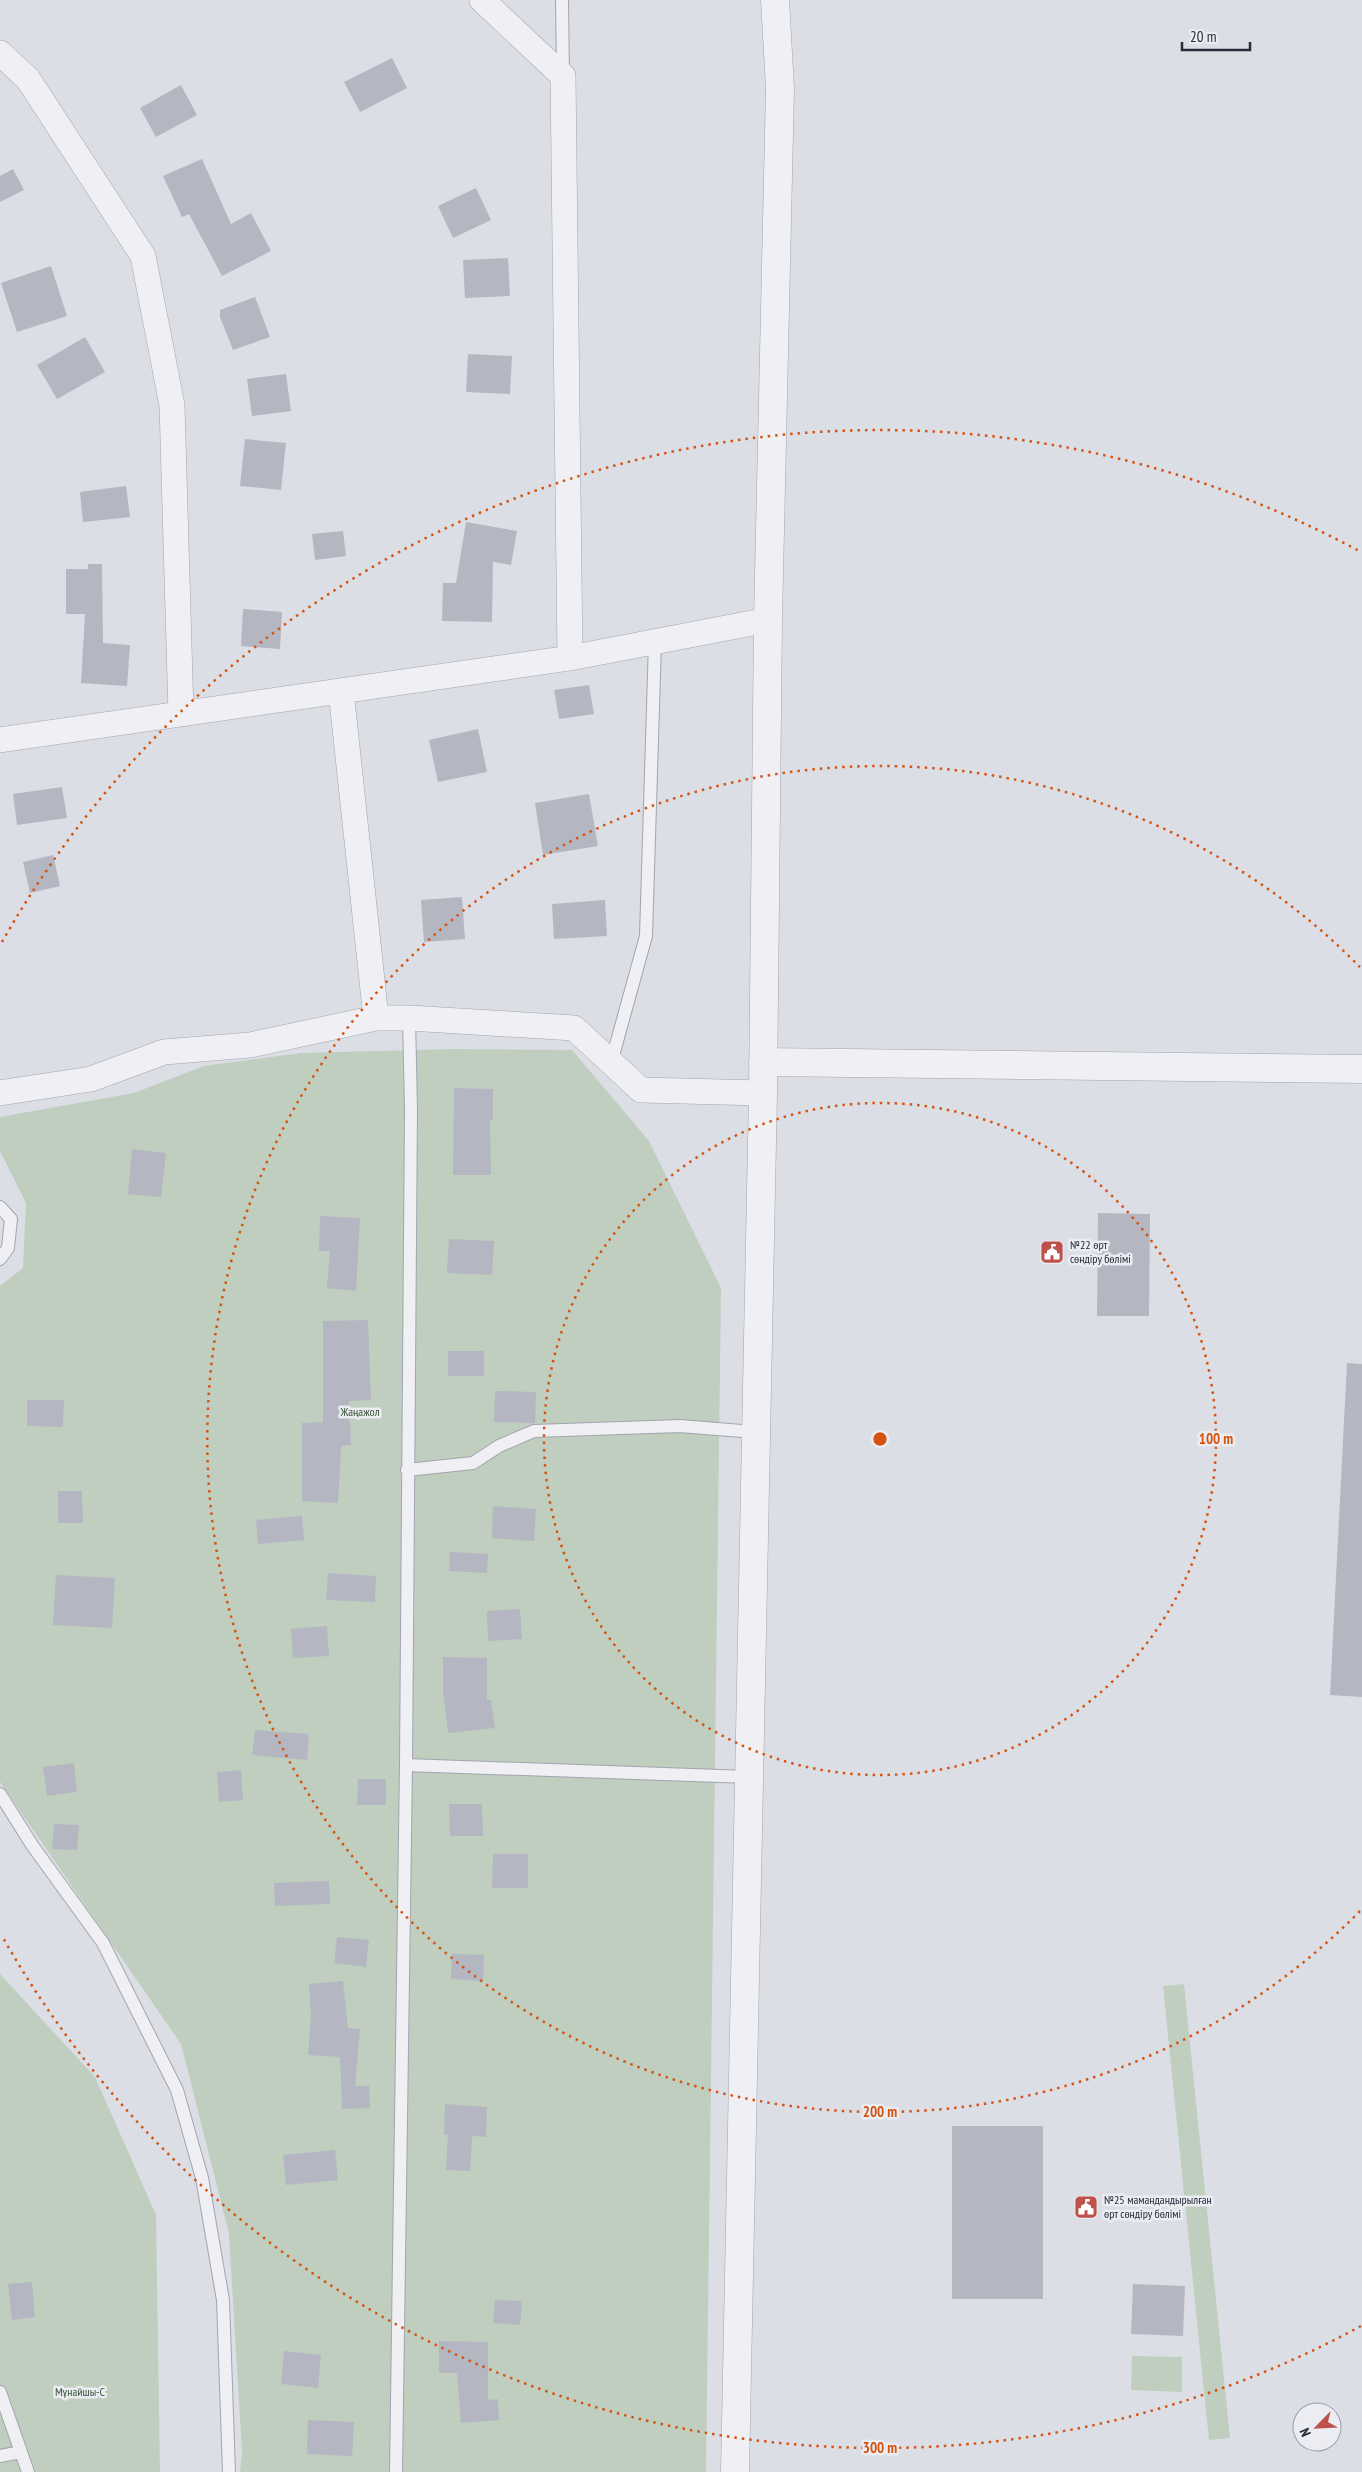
<svg xmlns="http://www.w3.org/2000/svg" width="1362" height="2472" viewBox="0 0 1362 2472" font-family="'PT Sans Narrow',sans-serif">
<style>
.green{fill:#bfcebe}
.building{fill:#b4b7c1}
.lines{fill:none;stroke-linecap:round;stroke-linejoin:round}
.service-casing{stroke:#a2a5ae;stroke-width:14}
.minor-casing{stroke:#a2a5ae;stroke-width:26}
.tertiary-casing{stroke:#a2a5ae;stroke-width:29}
.service{stroke:#efeff4;stroke-width:12}
.minor{stroke:#efeff4;stroke-width:25}
.tertiary{stroke:#efeff4;stroke-width:28}
.ring{fill:none;stroke:#d55411;stroke-width:2.5;stroke-dasharray:2.5 5}
.labels{text-anchor:middle;stroke-width:5;stroke-linejoin:round;paint-order:stroke}
.poi-label{font-size:12px;fill:#282b3a;stroke:#ebedf3;text-anchor:start}
.park-label{font-size:12px;fill:#365436;stroke:#ebedf3}
.centre{fill:#d55411;stroke:#ebedf3;stroke-width:2.5}
.ring-label{font-size:15px;text-anchor:middle;font-weight:bold;fill:#d55411;stroke:#ebedf3;stroke-width:5;stroke-linejoin:round;paint-order:stroke}
</style>
<rect width="100%" height="100%" fill="#dcdee5"/>
<!-- green -->
<path class="green" d="M454 1049 572 1050 649 1141 721 1288 706 2472H240L242 2452 229 2234 181 2044 0 1782V1286L23 1268 26 1203 0 1151V1117L134 1093 204 1066 301 1053Z
M0 1974 95 2077 156 2215 160 2472H0Z
M1184 1984 1230 2438 1209 2440 1163 1986Z
M1132 2356 1182 2357V2392L1131 2390Z"/>
<!-- building -->
<path class="building" d="M392 58 407 88 360 112 344 82Z
M181 85 197 115 156 137 140 108Z
M202 159 231 224 251 213 271 251 222 276 189 214 182 217 163 176Z
M13 169 24 190 0 202V176Z
M476 188 491 220 453 238 438 206Z
M508 258 510 296 465 298 463 260Z
M51 266 67 316 17 332 1 283Z
M255 297 270 337 233 350 220 317V310Z
M85 337 105 372 57 399 37 365Z
M468 354 512 356 510 394 466 392Z
M286 374 291 411 252 416 247 379Z
M245 439 286 443 281 490 240 486Z
M126 486 130 517 83 522 80 492Z
M466 522 517 531 511 565 493 562 492 622 442 621 443 583H456Z
M343 531 346 556 315 560 312 534Z
M88 564H102L103 643 130 645 127 686 81 683 85 614H66V569H88Z
M243 609 282 612 280 649 241 646Z
M589 685 594 714 559 719 554 690Z
M478 729 487 772 438 782 429 740Z
M62 787 67 818 17 825 13 794Z
M589 794 598 846 543 855 535 803Z
M53 855 60 886 30 893 23 862Z
M462 897 465 939 424 942 421 900Z
M605 900 607 936 554 939 552 904Z
M454 1088 493 1089V1120H490L491 1175H453Z
M132 1149 166 1153 161 1197 128 1194Z
M1098 1213 1150 1214 1149 1316H1097Z
M320 1216 360 1218 356 1291 327 1288 330 1251H319Z
M449 1239 494 1241 492 1275 447 1273Z
M368 1320 371 1400 349 1401 351 1445 341 1446 338 1503 302 1501V1423L323 1422V1321Z
M448 1351H484V1376H448Z
M1347 1363 1362 1364V1697L1330 1695Z
M495 1391 536 1392 535 1423 494 1422Z
M27 1400H64L63 1427 27 1426Z
M58 1491H82L83 1523H58Z
M493 1506 536 1509 534 1541 492 1538Z
M302 1516 304 1540 258 1544 256 1520Z
M450 1552 488 1554 487 1573 449 1571Z
M328 1573 376 1576 375 1602 326 1600Z
M56 1575 115 1578 112 1628 53 1625Z
M520 1609 522 1639 488 1641 487 1611Z
M327 1626 329 1656 293 1658 291 1629Z
M443 1657 487 1658V1700H491L495 1728 448 1733 443 1690Z
M255 1730 309 1734 307 1760 252 1755Z
M74 1763 77 1792 47 1796 43 1767Z
M241 1770 243 1800 219 1802 217 1772Z
M358 1779H386V1805H357Z
M449 1804H482L483 1836H450Z
M54 1824 79 1825 77 1850 52 1849Z
M493 1854H528V1888H492Z
M329 1881 330 1904 275 1906 274 1883Z
M337 1937 369 1940 366 1967 334 1963Z
M452 1954 484 1955 483 1981 451 1979Z
M343 1981 348 2028 360 2029 355 2086H369L370 2108 342 2109 340 2057 308 2055 311 2016 309 1984Z
M445 2104 487 2107 486 2137 472 2136 470 2171 446 2170 448 2135 444 2134Z
M952 2126H1043V2299H952Z
M335 2150 338 2180 286 2185 283 2155Z
M32 2282 35 2317 12 2320 8 2284Z
M1133 2284 1185 2286 1183 2336 1131 2334Z
M495 2300 522 2301 520 2325 493 2323Z
M439 2341 488 2342V2400L498 2399 499 2420 461 2423 457 2373H439Z
M284 2351 321 2355 318 2388 281 2384Z
M308 2420 354 2422 352 2456 307 2454Z"/>
<g class="lines">
<!-- service casing -->
<g class="service-casing">
<path id="service" d="M562 0 563 76
M611 1063 646 936 655 642
M0 1207 11 1219 8 1248 0 1259
M407 1470 473 1463 499 1446 534 1431 680 1426 754 1432
M406 1765 749 1777
M0 1794 32 1845 103 1943 177 2090 202 2178 223 2300 229 2472
M0 2392 28 2472
M0 2456 21 2452
M396 2472 406 1765 411 1109 409 1018"/>
</g>
<!-- minor casing -->
<g class="minor-casing">
<path id="minor" d="M482 0 563 76 570 658
M0 53 28 79 143 256 172 405 181 714
M341 691 376 1018
M0 740 570 658 768 620
M0 1093 91 1079 164 1052 250 1045 376 1018H409L574 1028 641 1090 763 1093"/>
</g>
<!-- tertiary casing -->
<g class="tertiary-casing">
<path id="tertiary" d="M763 1062 1362 1069
M735 2472 763 1093 768 620 780 88 775 0"/>
</g>
<!-- service -->
<use href="#service" class="service"/>
<!-- minor -->
<use href="#minor" class="minor"/>
<!-- tertiary -->
<use href="#tertiary" class="tertiary"/>
</g>
<!-- distance rings -->
<g class="ring">
<circle cx="880" cy="1439" r="336"/>
<path d="M1360 1911A673 673 0 1 1 1360 967"/>
<path d="M1361 2326A1009 1009 0 0 1 2 1936M2 942A1009 1009 0 0 1 1361 552"/>
</g>
<!-- icons -->
<defs>
<g id="civic-square" transform="scale(1.25)"><rect x="-9" y="-9" width="18" height="18" rx="4" fill="#bf514c" stroke="#ebedf3"/><path d="M-.6-6.5H3V-4.5H.6V-3L4-1V1h2V6H-6V1h2V-1L-.6-3ZM-1.2 2.5V6h2.4V2.5Z" fill="#fff"/></g>
</defs>
<g fill-rule="evenodd">
<use href="#civic-square" x="1052" y="1252"/>
<use href="#civic-square" x="1086" y="2207"/>
</g>
<g class="labels">
<!-- poi labels -->
<g class="poi-label">
<text x="1070" y="1249">№22 өрт<tspan x="1070" dy="14">сөндіру бөлімі</tspan></text>
<text x="1104" y="2204">№25 мамандандырылған<tspan x="1104" dy="14">өрт сөндіру бөлімі</tspan></text>
</g>
<!-- park labels -->
<g class="park-label">
<text x="360" y="1416">Жаңажол</text>
<text x="80" y="2396">Мұнайшы-С</text>
</g>
</g>
<circle cx="880" cy="1439" r="8" class="centre"/>
<g class="ring-label">
<text x="1216" y="1444">100 m</text>
<text x="880" y="2117">200 m</text>
<text x="880" y="2453">300 m</text>
</g>
<!-- north arrow -->
<g transform="translate(1317 2427) rotate(246)"><circle r="24" fill="#ebedf3" stroke="#9d9fa9"/>
<path d="M0-4L9 19L0 12L-9 19Z" fill="#bf514c"/>
<text y="-8" font-size="14" font-weight="bold" text-anchor="middle" fill="#282b3a">N</text>
</g>
<!-- scale -->
<path d="M1182 42v8h68v-8" fill="none" stroke="#282b3a" stroke-width="2.5"/>
<text x="1190" y="42" font-size="15" fill="#282b3a" stroke="#ebedf3" stroke-width="4" paint-order="stroke">20 m</text>
</svg>
